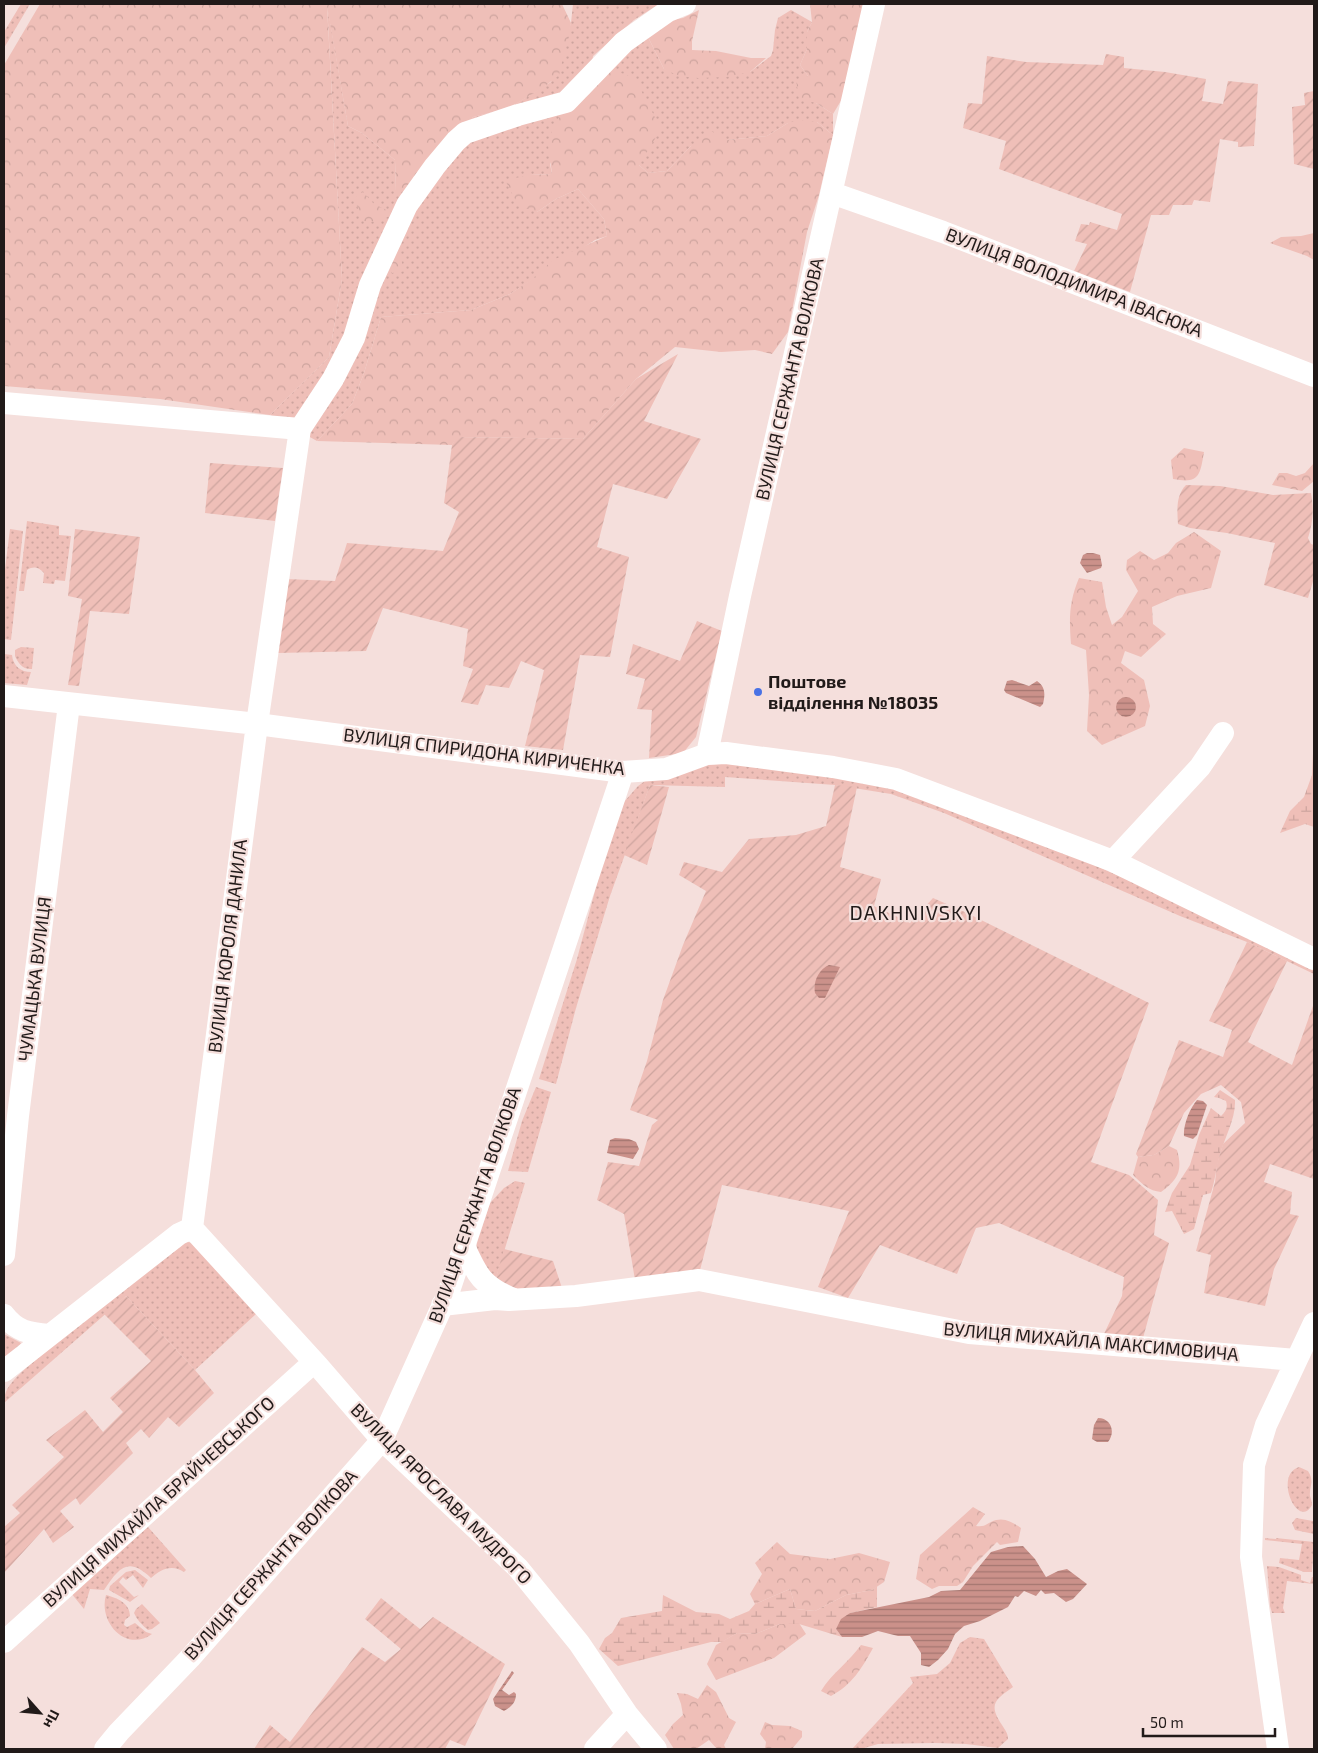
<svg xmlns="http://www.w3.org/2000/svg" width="1318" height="1753" viewBox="0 0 1318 1753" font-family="'Exo 2',sans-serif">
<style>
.grass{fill:url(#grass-dots)}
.forest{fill:url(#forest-crowns)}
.wetland{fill:url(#wetland-marsh)}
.garden{fill:url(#garden-furrows)}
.water{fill:url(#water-rules)}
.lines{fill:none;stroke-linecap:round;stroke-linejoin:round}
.minor{stroke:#fff;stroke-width:22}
.poi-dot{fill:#4972e5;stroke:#f5dfdc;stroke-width:2}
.labels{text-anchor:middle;stroke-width:4.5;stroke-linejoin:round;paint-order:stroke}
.street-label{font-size:18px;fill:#211a19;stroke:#f5dfdc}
.poi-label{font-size:18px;font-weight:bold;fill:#211a19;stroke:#f5dfdc;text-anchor:start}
.quarter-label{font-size:20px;letter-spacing:1px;fill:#211a19;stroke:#f5dfdc}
</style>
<defs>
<pattern id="grass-dots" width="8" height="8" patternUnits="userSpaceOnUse" patternTransform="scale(1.25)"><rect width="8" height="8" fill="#efbfb8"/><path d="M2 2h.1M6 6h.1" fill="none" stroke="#cda49e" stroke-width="1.8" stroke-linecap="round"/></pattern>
<pattern id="forest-crowns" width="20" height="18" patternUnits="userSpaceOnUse" patternTransform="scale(1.25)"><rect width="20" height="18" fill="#efbfb8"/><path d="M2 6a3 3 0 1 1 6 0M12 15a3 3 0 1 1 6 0" fill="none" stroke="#cda49e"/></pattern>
<pattern id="wetland-marsh" width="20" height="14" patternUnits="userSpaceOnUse" patternTransform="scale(1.25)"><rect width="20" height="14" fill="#efbfb8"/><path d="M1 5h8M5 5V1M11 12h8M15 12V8" fill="none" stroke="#cda49e"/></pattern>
<pattern id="garden-furrows" width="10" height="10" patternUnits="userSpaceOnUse" patternTransform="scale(1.25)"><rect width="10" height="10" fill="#efbfb8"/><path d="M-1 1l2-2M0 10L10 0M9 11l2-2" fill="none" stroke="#cda49e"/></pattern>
<pattern id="water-rules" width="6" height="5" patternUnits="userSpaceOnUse" patternTransform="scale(1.25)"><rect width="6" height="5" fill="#cb918a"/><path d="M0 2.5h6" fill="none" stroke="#a47670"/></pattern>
</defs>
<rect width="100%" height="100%" fill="#f5dfdc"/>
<!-- grass -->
<path class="grass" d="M21 4H30L4 48V32Z
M327 4 348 126 362 133 395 160 396 191 424 190 473 117 509 108 551 82 571 23 573 4H659L634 20 593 56 588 95 550 164 552 174 530 175 537 212 556 199 578 189 604 219 607 236 595 240 510 294 471 310 381 317 364 373 352 404 317 441 270 415 329 357 342 279Z
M791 10 812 22 807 32V49L800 65 808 76 816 103 833 114V135L817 122 788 123 767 136 727 140 691 146 667 171 648 173 639 165 611 70 624 53 648 37 664 69 750 72 771 56 773 50 775 30 778 18Z
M27 521 59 526V535L71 536 65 581 55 580 54 584 43 583 44 573C38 567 34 566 27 570L24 591H19Z
M10 529 23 531 11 640 4 639V577Z
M21 647 34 648 32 669C23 670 18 663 15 656V650Z
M4 654 12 655C13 666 21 672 31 672L27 685 4 683Z
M719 764H747L878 780 1045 842 1103 869 1261 938 1314 964V974L1247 942 1180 916 944 813 891 794 835 785 725 777V787L650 785 610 896 576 1008 556 1084 539 1079 577 959 600 872 624 802 638 786 652 776 705 765Z
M536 1087 551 1092 528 1172 508 1171 522 1121Z
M515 1181 525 1183 495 1281 492 1283 476 1257 477 1243 490 1203 504 1188Z
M180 1241 195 1243 257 1313 195 1370 126 1296 4 1403C4 1387 15 1379 26 1368Z
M4 1334 21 1343 18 1348 5 1357 4 1354Z
M1299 1467 1308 1471C1315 1482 1309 1486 1310 1496 1311 1499 1312 1502 1312 1505 1298 1531 1273 1475 1299 1467Z
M1296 1518 1313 1521 1314 1523V1534L1295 1530 1292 1523Z
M148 1527 186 1570 184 1572C172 1564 161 1569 151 1578 128 1556 119 1568 104 1590L90 1589 84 1609 71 1593Z
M1265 1538 1276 1539V1538L1314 1542 1312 1572H1304L1279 1563 1280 1558 1299 1560 1302 1544 1265 1540Z
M1267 1566 1279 1567 1301 1575V1580L1310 1583 1312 1577H1314V1583H1312L1314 1584 1287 1581 1283 1608 1285 1613H1272L1270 1606Z
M135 1570 148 1580 143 1588 133 1575 126 1580 123 1577 119 1582 134 1597 139 1595 130 1602 109 1590 110 1586 126 1572Z
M106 1595C117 1598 130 1603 130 1616L125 1620 124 1625 127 1627 135 1623 146 1632 152 1634C126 1653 98 1622 106 1595Z
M142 1604 160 1623 152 1629 148 1630C142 1625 137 1620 134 1613L136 1609Z
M970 1637 984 1639 1013 1687C995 1700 988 1704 1002 1725 1005 1730 1008 1733 1008 1739L998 1748 966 1744 935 1743 878 1744 861 1749H852L913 1683 910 1677 937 1674 950 1663 960 1643Z"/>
<!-- forest -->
<path class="forest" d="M40 4H562L571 23 559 75 544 87 509 108 473 117 424 190 396 192 395 160 362 133 348 126 327 6 342 279 329 357 270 415 160 399 4 386V65Z
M810 4H866L845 94 833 114 816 103 799 99 796 80 808 76 800 65 807 49V32L812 22Z
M699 10 692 41V50L716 51 751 58H766L750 72 726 77 698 78 679 76 664 69 648 37 665 21 683 18Z
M611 70 634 77 661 129 639 165 648 173 667 171 691 146 711 131 727 140 767 136 788 123 799 120 817 122 833 135 819 195 807 232 788 332 772 354 755 350 721 352 675 347 636 379 583 439 457 437 452 445 317 441 352 404 364 373 381 317 471 310 510 294 531 280 553 260 607 236 604 219 578 189 556 199 537 212 518 205 505 180 530 175 552 174 548 144 555 121 588 95Z
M363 192 374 204 393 213 380 222 363 221 354 198Z
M1314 233V260L1307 256 1270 243 1281 237 1301 236Z
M397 243 404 271 392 273 388 265Z
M1184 448 1204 452C1200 476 1199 484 1173 479L1171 460Z
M1314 463V481L1302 491 1272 485 1279 473H1287L1296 476 1305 473Z
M1194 532 1221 551 1211 588 1177 596 1152 607 1153 624 1166 634 1141 657 1125 651 1121 663 1144 680 1150 706 1145 726 1102 745 1087 731 1089 695 1086 650 1071 644C1069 618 1069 602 1079 578L1102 582 1106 607 1112 625 1122 617 1138 591 1126 570 1127 560 1140 551 1154 560 1168 553 1176 543Z
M1169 1146 1177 1150C1183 1170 1178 1180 1161 1192 1149 1191 1142 1184 1133 1175L1138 1157 1154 1155Z
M973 1507 985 1514 976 1526C984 1527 985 1525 991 1522 1003 1516 1012 1522 1021 1528L1018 1542 1000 1545 997 1542 973 1566 963 1582 957 1586H939L932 1589 916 1579 920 1555Z
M777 1542 790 1554 830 1559 859 1553 890 1562 884 1582 872 1590 846 1595 815 1611 796 1609 790 1589 755 1604 750 1594 762 1574 755 1563Z
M799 1623 806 1634 774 1658 716 1680 707 1664 716 1645 737 1633 755 1634 780 1624Z
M861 1645 873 1648C862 1668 852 1685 831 1696L821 1691C832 1673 849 1662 861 1645Z
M707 1685 716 1692 729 1718 736 1722 724 1745 726 1749H717L709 1740 696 1749H674L665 1735 673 1724 683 1715 681 1704 677 1693 687 1694 698 1699Z
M765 1722 772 1725 790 1726 802 1731V1737L792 1749H765L766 1742 760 1734Z"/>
<!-- wetland -->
<path class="wetland" d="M1314 731V827L1305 824 1280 833 1290 811 1304 797 1312 775Z
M1220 1090 1235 1100C1236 1119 1224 1138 1219 1158 1216 1169 1215 1181 1211 1193L1203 1195 1194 1229 1184 1234 1172 1211 1165 1212 1172 1193 1190 1165 1199 1135 1211 1108 1221 1116C1226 1111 1228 1108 1226 1101L1219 1098 1214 1097Z
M877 1586V1607L850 1613 836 1629 842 1637 799 1624H780L755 1634 737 1633 722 1642H711L618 1666 599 1649 605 1638 612 1633 621 1618 662 1611 663 1595 696 1612 719 1614 730 1619 749 1611 755 1604 790 1589 796 1609 815 1611 846 1595 872 1590Z"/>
<!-- garden -->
<path class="garden" d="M1106 54 1124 57V68L1165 72 1206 79 1202 101 1223 104 1228 81 1258 84 1254 146 1238 147V142L1220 139 1210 202 1194 200 1192 205H1173L1169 215H1151L1130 292 1074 271 1087 244 1075 241 1081 224 1089 225 1090 222 1117 230 1122 214 999 169 1006 141 963 128 968 103 982 104 987 56 1026 62 1103 65Z
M1314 91V169L1294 164 1292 107 1305 105 1304 93Z
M678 354 644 421 701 439 667 499 613 484 597 547 629 557 610 657 580 655 563 750 525 746 544 670 521 661 509 688 486 685 478 705 461 702 473 669 463 666 468 629 383 608 366 651 278 653 286 579 335 581 347 543 443 551 459 512 444 503 452 445 456 437 583 439 636 379Z
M210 463 283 468 275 521 205 513Z
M1186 485 1220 486 1273 495 1311 493C1314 509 1313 523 1308 538L1311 544 1314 545V578L1308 598 1264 585 1275 543 1227 533 1190 528 1178 524C1177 510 1176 495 1186 485Z
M75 529 140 537 129 614 90 611 79 686 68 685 82 599 68 596Z
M697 621 722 631 696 737 683 753 649 758 652 710 637 709 645 679 626 674 633 644 680 661Z
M650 785 669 787 647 865 624 855Z
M835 785 857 787 840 867 881 879 874 906 910 923 933 898 967 913 1149 1003 1091 1162 1129 1175 1158 1200 1154 1235 1169 1243 1143 1338 1103 1336 1122 1296 1124 1277 999 1223 976 1228 957 1274 880 1245 848 1298 818 1287 849 1211 722 1185 699 1274 635 1280 624 1214 597 1200 608 1162 639 1166 652 1125 658 1120 630 1110 647 1061 663 1000 683 945 706 891 679 875 684 862 722 872 749 839 796 835 826 826Z
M1247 942 1287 961 1248 1042 1292 1065 1314 1003V1179L1270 1164 1264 1182 1292 1192 1290 1214 1299 1216 1274 1269 1265 1306 1204 1293 1211 1255 1196 1251 1215 1182 1217 1164 1223 1144 1245 1123 1241 1102 1221 1085 1201 1094 1184 1113 1169 1146 1154 1155 1138 1157 1136 1154 1179 1040 1223 1057 1232 1030 1209 1021Z
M504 1249 553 1261 563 1291 527 1292 495 1281Z
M126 1296 195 1370 214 1393 179 1427 168 1417 149 1438 141 1429 126 1443 133 1453 80 1505 76 1498 60 1511 74 1527 53 1543 44 1529 4 1573V1527L20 1513 12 1505 64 1457 46 1440 85 1410 103 1432 123 1412 110 1398 151 1361 104 1314Z
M381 1598 420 1629 433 1617 505 1664 465 1746 450 1740 445 1749H254L270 1725 290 1742 362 1647 385 1662 401 1649 365 1619Z"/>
<!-- water -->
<path class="water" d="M1087 553H1093L1100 555 1102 565 1101 568 1087 573 1080 563 1083 555Z
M1012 680 1029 686 1037 681C1046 687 1045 695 1043 704L1040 707 1006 693 1004 690 1007 681Z
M1116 707a10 10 0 1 1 20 0a10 10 0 1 1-20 0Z
M829 965 840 967 825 998H819L815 993C813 982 818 970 829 965Z
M1197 1100 1203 1101 1207 1105 1197 1135 1193 1139 1184 1136C1183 1125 1190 1108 1197 1100Z
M615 1138 629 1139 636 1142 639 1149 633 1159 607 1153 610 1140Z
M1098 1418C1111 1418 1116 1432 1108 1442H1097L1092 1439 1094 1425Z
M1023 1546 1035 1559 1046 1577 1058 1571 1067 1569 1087 1584 1073 1599 1066 1602 1054 1593 1045 1594 1041 1590 1036 1596 1024 1591 1018 1597 1015 1596 1008 1607 980 1621 964 1626 955 1634 948 1649 938 1660 929 1667 921 1665V1653L910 1636H898L878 1631 862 1637H842L836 1629 841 1619 850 1613 929 1597 941 1591 960 1590 991 1552 1008 1547Z
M512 1671 514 1673 502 1690 509 1695 514 1692 516 1694C516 1703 511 1707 504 1711L495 1706 493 1699Z"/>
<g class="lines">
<!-- minor -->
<path class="minor" d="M832 193 943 232 1314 376
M4 403 300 429
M300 429 333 379 354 338 370 285 407 205 435 166 456 141 465 133 518 115 566 102 624 42 668 11 685 4
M4 696 257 724 623 772 666 769 707 754 726 753 833 767 896 779 1113 861 1314 959
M707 754 740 596 874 4
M1113 861 1200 767 1223 733
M192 1228 318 1366 382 1440 518 1568 579 1643 627 1714 656 1749
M464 1246C477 1275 482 1286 513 1299
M4 1255 18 1116 69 704
M442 1305 495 1299 509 1300 576 1296 699 1280 969 1333 1296 1360
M4 1315C17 1332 29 1333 50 1335
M4 1371 179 1234 192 1228 257 724 300 429
M4 1642 314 1362
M105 1749 119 1732 190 1658 382 1440 449 1291 623 772
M595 1749 627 1714
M1278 1749 1251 1557 1254 1465 1266 1425 1314 1323"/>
</g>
<!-- markers -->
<circle class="poi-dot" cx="758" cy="692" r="5"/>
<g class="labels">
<!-- street labels -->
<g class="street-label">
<text transform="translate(1074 283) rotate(21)" y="6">ВУЛИЦЯ ВОЛОДИМИРА ІВАСЮКА</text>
<text transform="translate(790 379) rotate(-77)" y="6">ВУЛИЦЯ СЕРЖАНТА ВОЛКОВА</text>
<text transform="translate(484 752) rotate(7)" y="6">ВУЛИЦЯ СПИРИДОНА КИРИЧЕНКА</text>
<text transform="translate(228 946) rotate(-83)" y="6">ВУЛИЦЯ КОРОЛЯ ДАНИЛА</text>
<text transform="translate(35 979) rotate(-83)" y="6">ЧУМАЦЬКА ВУЛИЦЯ</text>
<text transform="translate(475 1205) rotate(-71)" y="6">ВУЛИЦЯ СЕРЖАНТА ВОЛКОВА</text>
<text transform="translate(1091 1342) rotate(5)" y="6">ВУЛИЦЯ МИХАЙЛА МАКСИМОВИЧА</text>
<text transform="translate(441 1494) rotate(45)" y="6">ВУЛИЦЯ ЯРОСЛАВА МУДРОГО</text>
<text transform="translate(159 1502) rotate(-42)" y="6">ВУЛИЦЯ МИХАЙЛА БРАЙЧЕВСЬКОГО</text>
<text transform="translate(271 1565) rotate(-48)" y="6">ВУЛИЦЯ СЕРЖАНТА ВОЛКОВА</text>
</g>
<!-- poi labels -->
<g class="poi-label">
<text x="768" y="688">Поштове<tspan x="768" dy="21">відділення №18035</tspan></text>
</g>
<!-- quarter labels -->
<g class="quarter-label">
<text x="916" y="920">DAKHNIVSKYI</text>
</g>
</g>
<!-- border -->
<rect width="1318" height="1753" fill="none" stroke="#211a19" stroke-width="10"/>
<!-- north arrow -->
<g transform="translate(40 1713) rotate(117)" stroke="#f5dfdc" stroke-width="4" paint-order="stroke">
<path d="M0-4L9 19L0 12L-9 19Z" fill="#211a19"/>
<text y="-8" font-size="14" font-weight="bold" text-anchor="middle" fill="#211a19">Пн</text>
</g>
<!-- scale -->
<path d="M1143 1728v8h132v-8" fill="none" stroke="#211a19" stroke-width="2.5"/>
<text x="1150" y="1728" font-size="15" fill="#211a19" stroke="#f5dfdc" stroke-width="4" paint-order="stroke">50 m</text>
</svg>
